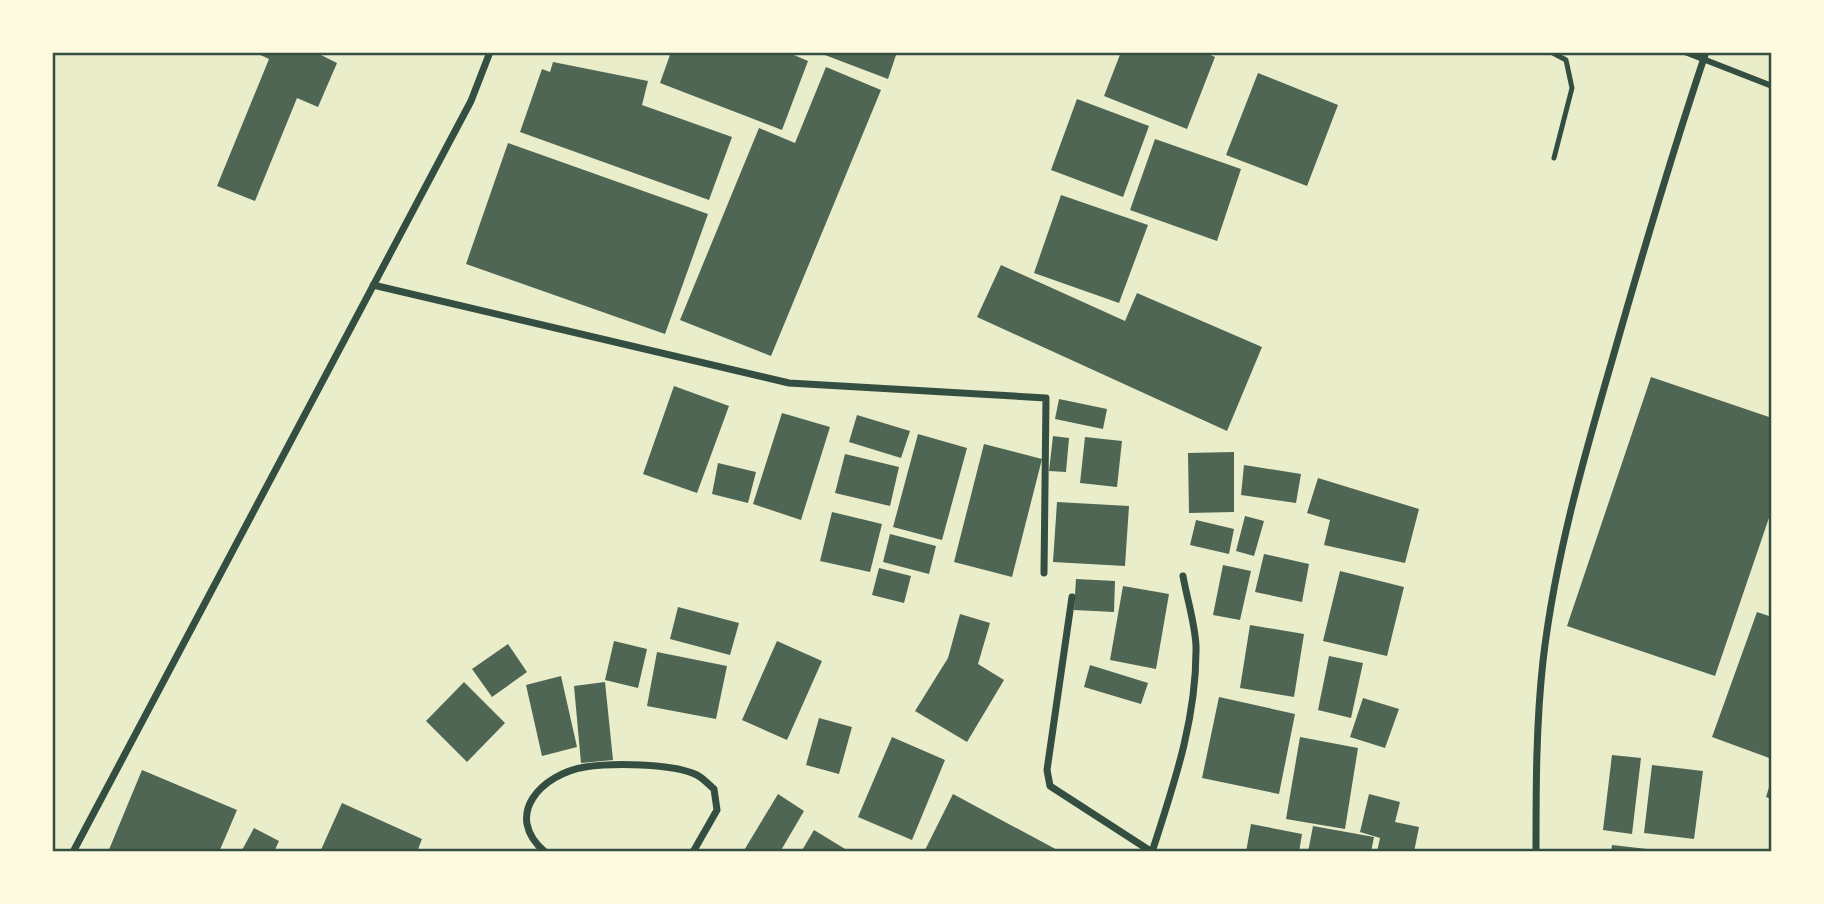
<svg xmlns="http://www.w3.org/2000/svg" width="1824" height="904" viewBox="0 0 1824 904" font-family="Inter,sans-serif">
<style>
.building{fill:#4f6655}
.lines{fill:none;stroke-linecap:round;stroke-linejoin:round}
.service{stroke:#344e41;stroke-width:5}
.pedestrian{stroke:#344e41;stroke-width:6}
.minor{stroke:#344e41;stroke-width:7}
.neatline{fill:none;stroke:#344e41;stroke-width:2.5}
</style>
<rect width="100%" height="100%" fill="#e9edc9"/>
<!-- building -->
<path class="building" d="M254 52H315L337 63 318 107 297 98 255 201 217 186 269 59Z
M671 52H787L808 61 782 130 660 83Z
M817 52H897L888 79Z
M1121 52H1204L1215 57 1187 129 1104 96Z
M553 62 648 81 642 105 732 137 709 200 520 132 542 69 550 72Z
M826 67 881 90 771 356 680 320 759 128 795 143Z
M1258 73 1338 105 1307 186 1226 155Z
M1077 99 1149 126 1123 197 1051 170Z
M1155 139 1241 169 1217 241 1130 210Z
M508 143 708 214 665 334 466 264Z
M1061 195 1148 225 1119 303 1034 273Z
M1001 265 1125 321 1137 293 1262 347 1227 431 977 317Z
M1651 377 1772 418V509L1715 676 1567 626Z
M674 386 729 406 697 493 643 474Z
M1059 399 1107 409 1103 429 1055 419Z
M782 413 830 427 801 520 753 504Z
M857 415 910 431 901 458 849 442Z
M918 434 967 448 942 540 893 527Z
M1053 436 1069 438 1066 472 1049 471Z
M1085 437 1122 441 1117 487 1080 483Z
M984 444 1042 459 1012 577 954 562Z
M1234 452V512L1189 513 1188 453Z
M845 454 899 467 890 506 835 493Z
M718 463 756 472 748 503 712 494Z
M1244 465 1301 474 1296 503 1241 495Z
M1318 478 1419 509 1405 563 1324 545 1330 520 1307 513Z
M1057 502 1129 506 1125 566 1053 562Z
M832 512 882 524 870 572 820 561Z
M1245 516 1264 521 1254 556 1236 551Z
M1196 520 1234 529 1229 554 1190 545Z
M890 534 936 546 929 574 883 562Z
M1264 554 1309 564 1302 602 1255 592Z
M1223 565 1251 571 1240 620 1213 615Z
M879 568 911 576 904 603 872 595Z
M1340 571 1404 587 1387 656 1323 641Z
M1076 579 1115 581 1114 612 1074 610Z
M1123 586 1169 594 1156 669 1110 660Z
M678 607 739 623 730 655 670 639Z
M1757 612 1772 617V759L1712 737Z
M960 614 990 623 978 664 1004 680 967 742 915 711 948 658Z
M1250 625 1304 634 1294 697 1240 688Z
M614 641 647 649 638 688 605 680Z
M777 641 822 661 787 740 742 720Z
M508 644 527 672 492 697 472 669Z
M657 652 727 666 716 719 647 706Z
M1329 656 1363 663 1351 718 1318 710Z
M1090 665 1148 683 1141 704 1084 687Z
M561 676 577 747 542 756 526 685Z
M464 682 505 723 467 762 426 721Z
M605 682 613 760 581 763 574 686Z
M1219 697 1295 714 1279 794 1202 778Z
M1363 698 1399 709 1385 748 1350 737Z
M819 718 852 727 839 774 806 765Z
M892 737 945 760 912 840 858 817Z
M1300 737 1358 748 1345 829 1286 819Z
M1612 755 1641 758 1632 834 1603 830Z
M1652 765 1703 771 1694 839 1644 833Z
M142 770 237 810 219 852H108Z
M1771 781H1772V799L1766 797Z
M778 794 804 811 780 852H743Z
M953 794 1061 852H924Z
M1369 794 1400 802 1395 822 1419 827 1414 852H1377L1380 838 1360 832Z
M342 803 422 839 417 852H320Z
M1251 824 1302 834 1299 852H1246Z
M1313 826 1374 837 1371 852H1308Z
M254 828 279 841 274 852H241Z
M814 830 850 852H801Z
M1612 845 1656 850 1655 852H1611Z"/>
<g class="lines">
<!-- service -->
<path class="service" d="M1551 52 1566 60 1572 88 1554 158"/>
<!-- pedestrian -->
<path class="pedestrian" d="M1685 52 1772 86"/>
<!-- minor -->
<path class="minor" d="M373 285 789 383 1046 398 1044 573
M1072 597 1047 770 1050 786 1152 852
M73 852 471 101 490 52
M545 852C502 815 542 774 585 767 612 763 672 763 697 775 703 778 709 785 714 789L717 810 693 852
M1152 852C1174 784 1197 718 1196 646 1195 623 1187 599 1183 576
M1536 852C1536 788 1536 724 1543 661 1555 557 1584 457 1613 357 1642 255 1672 153 1706 52"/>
</g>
<!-- border -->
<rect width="1824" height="904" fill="none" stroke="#fefae0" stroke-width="108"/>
<rect x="54" y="54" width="1716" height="796" class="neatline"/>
</svg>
